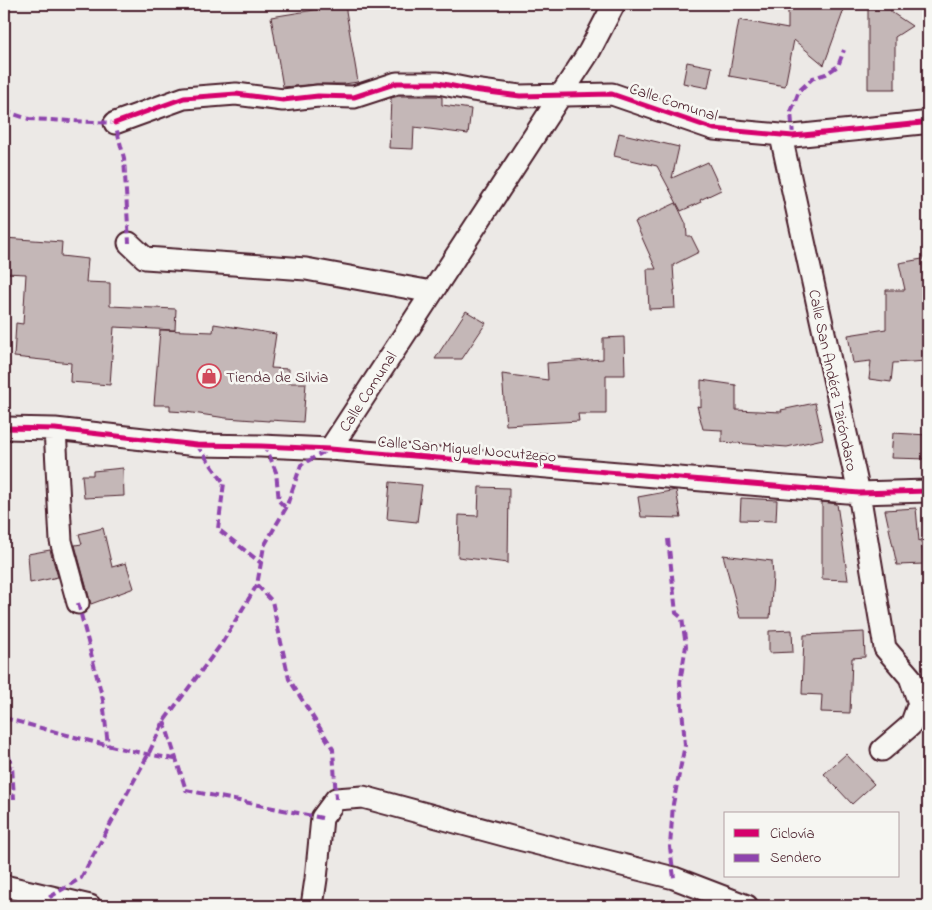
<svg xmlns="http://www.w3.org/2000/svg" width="932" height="910" viewBox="0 0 932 910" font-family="'Indie Flower',sans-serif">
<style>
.building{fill:#c4b7b7;stroke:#4a1f2b}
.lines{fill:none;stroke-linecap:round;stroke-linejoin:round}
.minor-casing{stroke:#4a1f2b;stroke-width:25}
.minor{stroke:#f6f6f2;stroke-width:21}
.quiet{stroke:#8e44ad;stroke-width:4;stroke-dasharray:8 4;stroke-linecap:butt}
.cycleway-casing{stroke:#f6f6f2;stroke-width:8}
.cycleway{stroke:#d6006c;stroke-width:5}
.labels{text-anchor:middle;stroke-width:5;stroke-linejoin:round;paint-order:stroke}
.street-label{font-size:16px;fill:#4a1f2b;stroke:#f6f6f2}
.poi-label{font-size:16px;fill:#4a1f2b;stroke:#f6f6f2;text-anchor:start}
</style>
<rect width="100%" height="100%" fill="#ece9e6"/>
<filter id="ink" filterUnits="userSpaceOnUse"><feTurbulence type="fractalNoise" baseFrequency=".02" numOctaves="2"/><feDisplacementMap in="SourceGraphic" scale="10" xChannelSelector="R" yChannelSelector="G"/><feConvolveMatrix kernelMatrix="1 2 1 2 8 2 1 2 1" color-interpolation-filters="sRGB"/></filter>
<g filter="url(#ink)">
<!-- building -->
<path class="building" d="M788 4H846L824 65 794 40 785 86 729 76 739 20 788 29Z
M868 4H891V12L912 26 895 37V89H868Z
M345 5 358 82 344 84H317L283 87 271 17Z
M687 62 712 67 708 88 683 83Z
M399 96H437L442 97V105L471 109 468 134 414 127 413 149 389 148 391 98Z
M619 133 679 147 672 178 708 162 721 190 700 200 701 202 681 211 657 166 614 156Z
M676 203 686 224 687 236H691L699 252 673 265 674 281 675 290H674L675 309 674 308 649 309 647 269H656L635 222Z
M4 238 62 242 61 256 88 259 86 282 110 283V306L176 309 175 330 114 327 110 385 70 382 71 363 14 357 16 323 23 324 26 274 4 273Z
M928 258V361L893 363 891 382 869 379 871 361 853 363 848 335 886 329V290H905L899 263Z
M466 311 486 323 462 359H435Z
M214 324 276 334 271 368 289 369 288 383H306L303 422 269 420V421L226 418 186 412 170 411V405H154L160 330 213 332Z
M624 337 625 375H606V414H578L579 421 506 425 502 374 548 380 547 363 603 359V338Z
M701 380 736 385V410L782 412 781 410 815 403 823 439 787 447 722 442V430L703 429 697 406 701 407Z
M893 433 928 435V459L891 458Z
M123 468 124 496 84 498 82 475H93V471Z
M390 482 422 485 417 522 387 519Z
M479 487 509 488 508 563 458 557 459 515 478 516Z
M676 490 681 518 641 517 638 497Z
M741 498 777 500 776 521 740 520Z
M822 502 837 504 848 580 822 579Z
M916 508 919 541 921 540 924 564 897 565 885 510Z
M103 528 112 567 126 563 134 588 91 604 75 545 82 544 79 534Z
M50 550 58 577 30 583 28 554Z
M723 555 772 561 773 577 770 618H740Z
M792 630 793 652 769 653V631Z
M864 632 865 657 852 658 850 713 821 712 822 695 802 694 804 635Z
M846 754 874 784 852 804 824 774Z"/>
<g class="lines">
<!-- minor casing -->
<g class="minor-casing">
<path id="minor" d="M115 123 184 98 236 94 283 100 318 96 354 97 397 83H438L473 90 520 96 612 94 714 129 793 136 922 123H928
M781 136 859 493 885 648 910 677 919 703 911 725 882 750
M129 243 145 258 306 269 432 292
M4 428 55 429 197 445 261 446 330 449 859 493 928 491
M55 429 61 541 78 603
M330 449 589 52 614 4
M4 886 90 906
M312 906 316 879 322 818 336 799 363 797 515 838 674 878 747 906"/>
</g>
<!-- minor -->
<use href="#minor" class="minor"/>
<!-- quiet -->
<path class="quiet" d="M4 111 29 119 115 123 124 158 129 243
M793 136 791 112 799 91 813 78 826 74 838 66 844 50
M197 445 224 483 218 529 261 563
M261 446 268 452 276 472 279 501 286 508
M668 539 676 613 682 618 686 646 680 682 685 745 673 804 670 847 674 878
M257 585 272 601 289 679 333 749 336 799
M78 603 103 700 108 746
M4 718C61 733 117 750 175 759
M164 721 186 790 322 818
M4 743 12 766
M4 769 12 766 14 799
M77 903V906
M313 904 314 906
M41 906 50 897 81 878 148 755 164 721 222 643 257 585 264 546 286 508 301 465 327 450"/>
<!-- cycleway casing -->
<g class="cycleway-casing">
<path id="cycleway" d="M115 123 184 98 236 94 283 100 318 96 354 97 397 83H438L473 90 520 96 612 94 714 129 793 136 922 123H928
M4 428 55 429 197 445 261 446 330 449 859 493 928 491"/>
</g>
<!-- cycleway -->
<use href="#cycleway" class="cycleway"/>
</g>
</g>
<!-- icons -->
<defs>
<g id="shop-ring" transform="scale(1.25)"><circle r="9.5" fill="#f6f6f2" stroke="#d1495b" stroke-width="1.5"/><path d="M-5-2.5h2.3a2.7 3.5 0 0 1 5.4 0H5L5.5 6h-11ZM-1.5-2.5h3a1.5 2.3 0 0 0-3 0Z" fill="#d1495b"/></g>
</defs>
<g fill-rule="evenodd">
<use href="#shop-ring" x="209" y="376"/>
</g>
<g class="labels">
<!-- street labels -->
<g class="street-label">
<text transform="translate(674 101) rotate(18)" y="6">Calle Comunal</text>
<text transform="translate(834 380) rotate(78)" y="6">Calle San Andérz Tziróndaro</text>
<text transform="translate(367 391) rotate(-57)" y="6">Calle Comunal</text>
<text transform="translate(467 448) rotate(5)" y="6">Calle San Miguel Nocutzepo</text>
</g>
<!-- poi labels -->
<g class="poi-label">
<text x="226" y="382">Tienda de Silvia</text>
</g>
</g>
<!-- margin -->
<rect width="932" height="910" fill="none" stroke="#f6f6f2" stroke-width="20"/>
<rect x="10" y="10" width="912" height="890" fill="none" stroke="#4a1f2b" stroke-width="2" filter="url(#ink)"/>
<!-- legend -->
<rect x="724" y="812" width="175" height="65" fill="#f6f6f2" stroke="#b1a0a2"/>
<rect x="734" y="829" width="25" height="8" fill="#d6006c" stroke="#b1a0a2"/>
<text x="770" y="838" font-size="15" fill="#4a1f2b">Ciclovía</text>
<rect x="734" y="854" width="25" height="8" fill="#8e44ad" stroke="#b1a0a2"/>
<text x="770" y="862" font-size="15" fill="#4a1f2b">Sendero</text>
</svg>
